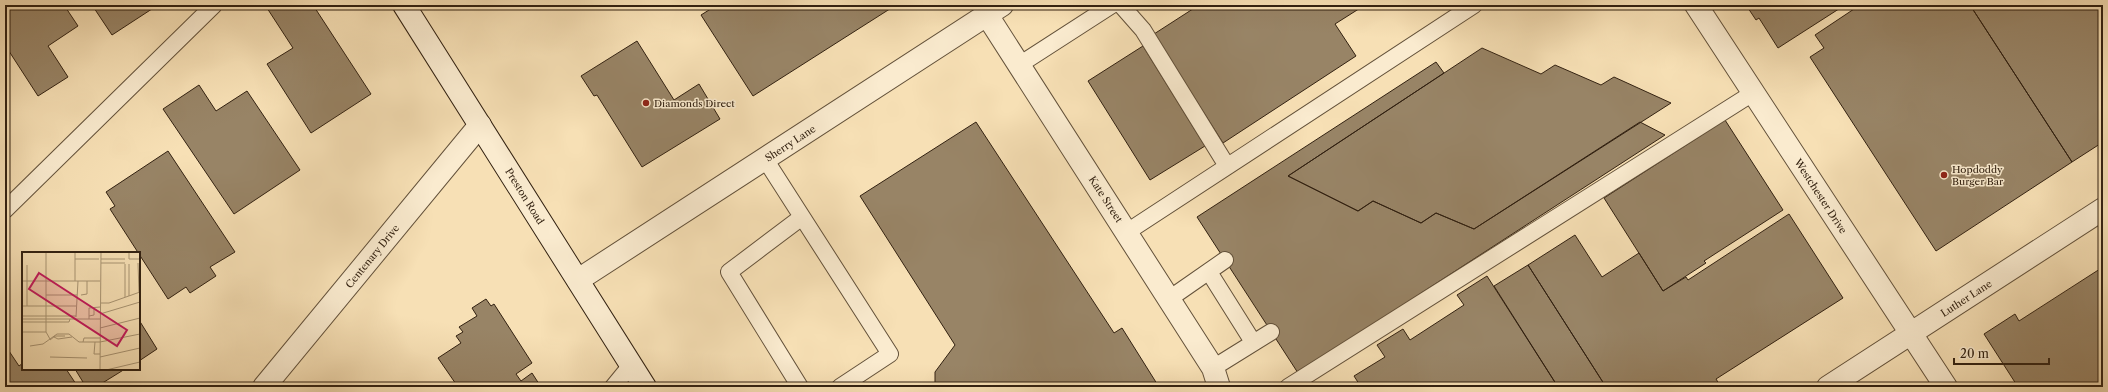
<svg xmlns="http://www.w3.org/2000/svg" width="2108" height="392" viewBox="0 0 2108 392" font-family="'Libre Caslon Text',serif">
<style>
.building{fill:#988466;stroke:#322111}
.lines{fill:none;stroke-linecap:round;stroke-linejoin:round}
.service-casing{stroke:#63513a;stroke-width:18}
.minor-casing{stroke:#63513a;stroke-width:24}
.tertiary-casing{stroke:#63513a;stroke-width:24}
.secondary-casing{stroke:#322111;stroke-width:24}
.service{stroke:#faebcf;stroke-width:16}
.minor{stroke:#faebcf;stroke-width:22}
.tertiary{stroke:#faebcf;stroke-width:22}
.secondary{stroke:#faebcf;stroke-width:22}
.poi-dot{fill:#8f2418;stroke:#faebcf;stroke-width:1.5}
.labels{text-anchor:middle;stroke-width:3;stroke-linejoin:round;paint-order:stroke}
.poi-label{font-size:10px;fill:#322111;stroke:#faebcf;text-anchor:start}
.street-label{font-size:10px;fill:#322111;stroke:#faebcf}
.inset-road{fill:none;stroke:#a89473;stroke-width:1}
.view{fill:#c2185b;fill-opacity:0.15;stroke:#c2185b;stroke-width:2}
.inset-edge{fill:none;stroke:#322111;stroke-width:2}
</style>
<rect width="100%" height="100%" fill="#f7e0b5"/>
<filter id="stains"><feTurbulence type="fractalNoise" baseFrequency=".005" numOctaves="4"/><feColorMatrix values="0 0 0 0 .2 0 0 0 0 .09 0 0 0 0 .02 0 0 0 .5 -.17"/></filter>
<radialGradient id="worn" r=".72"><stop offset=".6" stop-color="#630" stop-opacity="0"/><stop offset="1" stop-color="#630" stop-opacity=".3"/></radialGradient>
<!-- building -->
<path class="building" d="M5 5H64L78 26 48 46 68 77 38 96 5 45Z
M92 5H158L112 35Z
M271 5H313L371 94 311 133 267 64 293 48 267 8Z
M717 5H896L753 96 701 15Z
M1199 5H1365L1335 24 1356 56 1223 143 1154 34Z
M1746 5H1845L1778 48 1759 18 1756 20Z
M1860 5H1970L2072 162 1936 251 1810 57 1824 48 1815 35Z
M1970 5H2103V142L2072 162Z
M637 41 674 100 699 84 720 119 642 167 597 95 594 96 581 76Z
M1143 46 1205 146 1150 180 1088 81Z
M1482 48 1541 74 1555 65 1601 85 1614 77 1671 103 1474 229 1436 213 1421 223 1373 201 1358 211 1288 176Z
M1436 62 1444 73 1288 176 1358 211 1373 201 1421 223 1436 213 1474 229 1640 122 1665 135 1298 373 1197 217Z
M199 85 216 111 247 91 300 170 234 214 163 109Z
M1725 120 1783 210 1704 261 1706 263 1663 291 1604 198Z
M976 122 1114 333 1122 328 1159 387H935V372L955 345 860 196Z
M168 151 235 252 210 267 216 276 190 293 186 287 168 299 110 209 115 206 106 192Z
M1789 214 1843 298 1716 379 1721 387H1606L1528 265 1575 235 1602 277 1639 253 1663 291 1686 277 1688 280Z
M1528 265 1606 387H1558L1494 286Z
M2103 267V387H2018L1984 334 2015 314 2019 321Z
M1487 276 1558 387H1361L1354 376 1385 357 1377 345 1403 329 1410 340 1464 305 1457 295Z
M486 299 491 306 494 304 532 363 516 374 521 381 532 373 541 387H458L438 358 461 343 456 336 463 332 459 327 477 316 472 308Z
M139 320 157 349 139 361Z
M5 345 19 366 23 363V369H66L78 387H5Z
M75 369H125L96 387H86Z"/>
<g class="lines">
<!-- service casing -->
<g class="service-casing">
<path id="service" d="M1121 5 1143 30 1227 166
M1019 65 1112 5
M765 159 890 354 840 387
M5 210 214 5
M1127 232 1474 5
M1209 272 1253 342
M1169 299 1225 260
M1213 368 1271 332
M613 387 631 365
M800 387 729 272 802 217
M1288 387 1753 93"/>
</g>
<!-- minor casing -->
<g class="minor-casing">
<path id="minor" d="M987 15 1213 368 1219 387
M578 280 1002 5
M264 387 480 125"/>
</g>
<!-- tertiary casing -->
<g class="tertiary-casing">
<path id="tertiary" d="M1696 5 1946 387
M1828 387 2103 209"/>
</g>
<!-- secondary casing -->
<g class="secondary-casing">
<path id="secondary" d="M404 5 645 387"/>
</g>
<!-- service -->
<use href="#service" class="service"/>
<!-- minor -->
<use href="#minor" class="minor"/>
<!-- tertiary -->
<use href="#tertiary" class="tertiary"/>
<!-- secondary -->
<use href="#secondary" class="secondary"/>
</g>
<!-- markers -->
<g class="poi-dot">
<circle cx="646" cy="103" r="4"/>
<circle cx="1944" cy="175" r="4"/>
</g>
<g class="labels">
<!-- poi labels -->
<g class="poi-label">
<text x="654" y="107">Diamonds Direct</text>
<text x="1952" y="173">Hopdoddy<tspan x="1952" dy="12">Burger Bar</tspan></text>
</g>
<!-- street labels -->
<g class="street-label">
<text transform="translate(790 143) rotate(-33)" y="4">Sherry Lane</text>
<text transform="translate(525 196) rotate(58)" y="4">Preston Road</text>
<text transform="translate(1821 196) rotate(57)" y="4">Westchester Drive</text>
<text transform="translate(1106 199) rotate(57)" y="4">Kate Street</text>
<text transform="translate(372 256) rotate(-51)" y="4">Centenary Drive</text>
<text transform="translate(1966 298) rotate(-33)" y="4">Luther Lane</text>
</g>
</g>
<!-- overview -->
<g transform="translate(22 252)">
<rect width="118" height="118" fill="#f7e0b5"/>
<path class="inset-road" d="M24 0V80L28 87M107 0V7H118M53 7H77M79 7H103M79 11H103M116 11 117 40M107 12V44M0 29H78M53 29V0M24 43H55M59 43 65 42V29M103 45V12M79 51H87L118 40M0 54H5V13M5 54H54M78 62 118 50M0 64H54M67 64 72 63V56M54 65 56 29M0 67H78M67 67V56L78 55M0 70H47L48 67M78 76 118 66M0 80H24M32 85 36 87 50 85M28 88 33 84H43M61 90 62 86H78M73 90 72 102H78M8 94 21 92 35 82H47L57 90H78L118 82M28 105 65 106M78 105 118 96M78 118 79 0M84 118 118 110"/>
<path class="view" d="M17 21 105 78 95 94 7 37Z"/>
<rect width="118" height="118" class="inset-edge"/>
</g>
<!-- margin -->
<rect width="2108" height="392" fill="none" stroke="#f7e0b5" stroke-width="20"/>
<rect x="6" y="6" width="2096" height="380" fill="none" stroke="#322111" stroke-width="2"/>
<rect x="10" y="10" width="2088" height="372" fill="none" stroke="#322111"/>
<!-- scale -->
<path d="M1954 358v6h95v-6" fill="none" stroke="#322111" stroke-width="2"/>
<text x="1960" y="358" font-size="12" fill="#322111" stroke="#faebcf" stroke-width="3" paint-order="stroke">20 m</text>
<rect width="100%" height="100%" filter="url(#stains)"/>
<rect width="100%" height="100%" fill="url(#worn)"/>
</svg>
